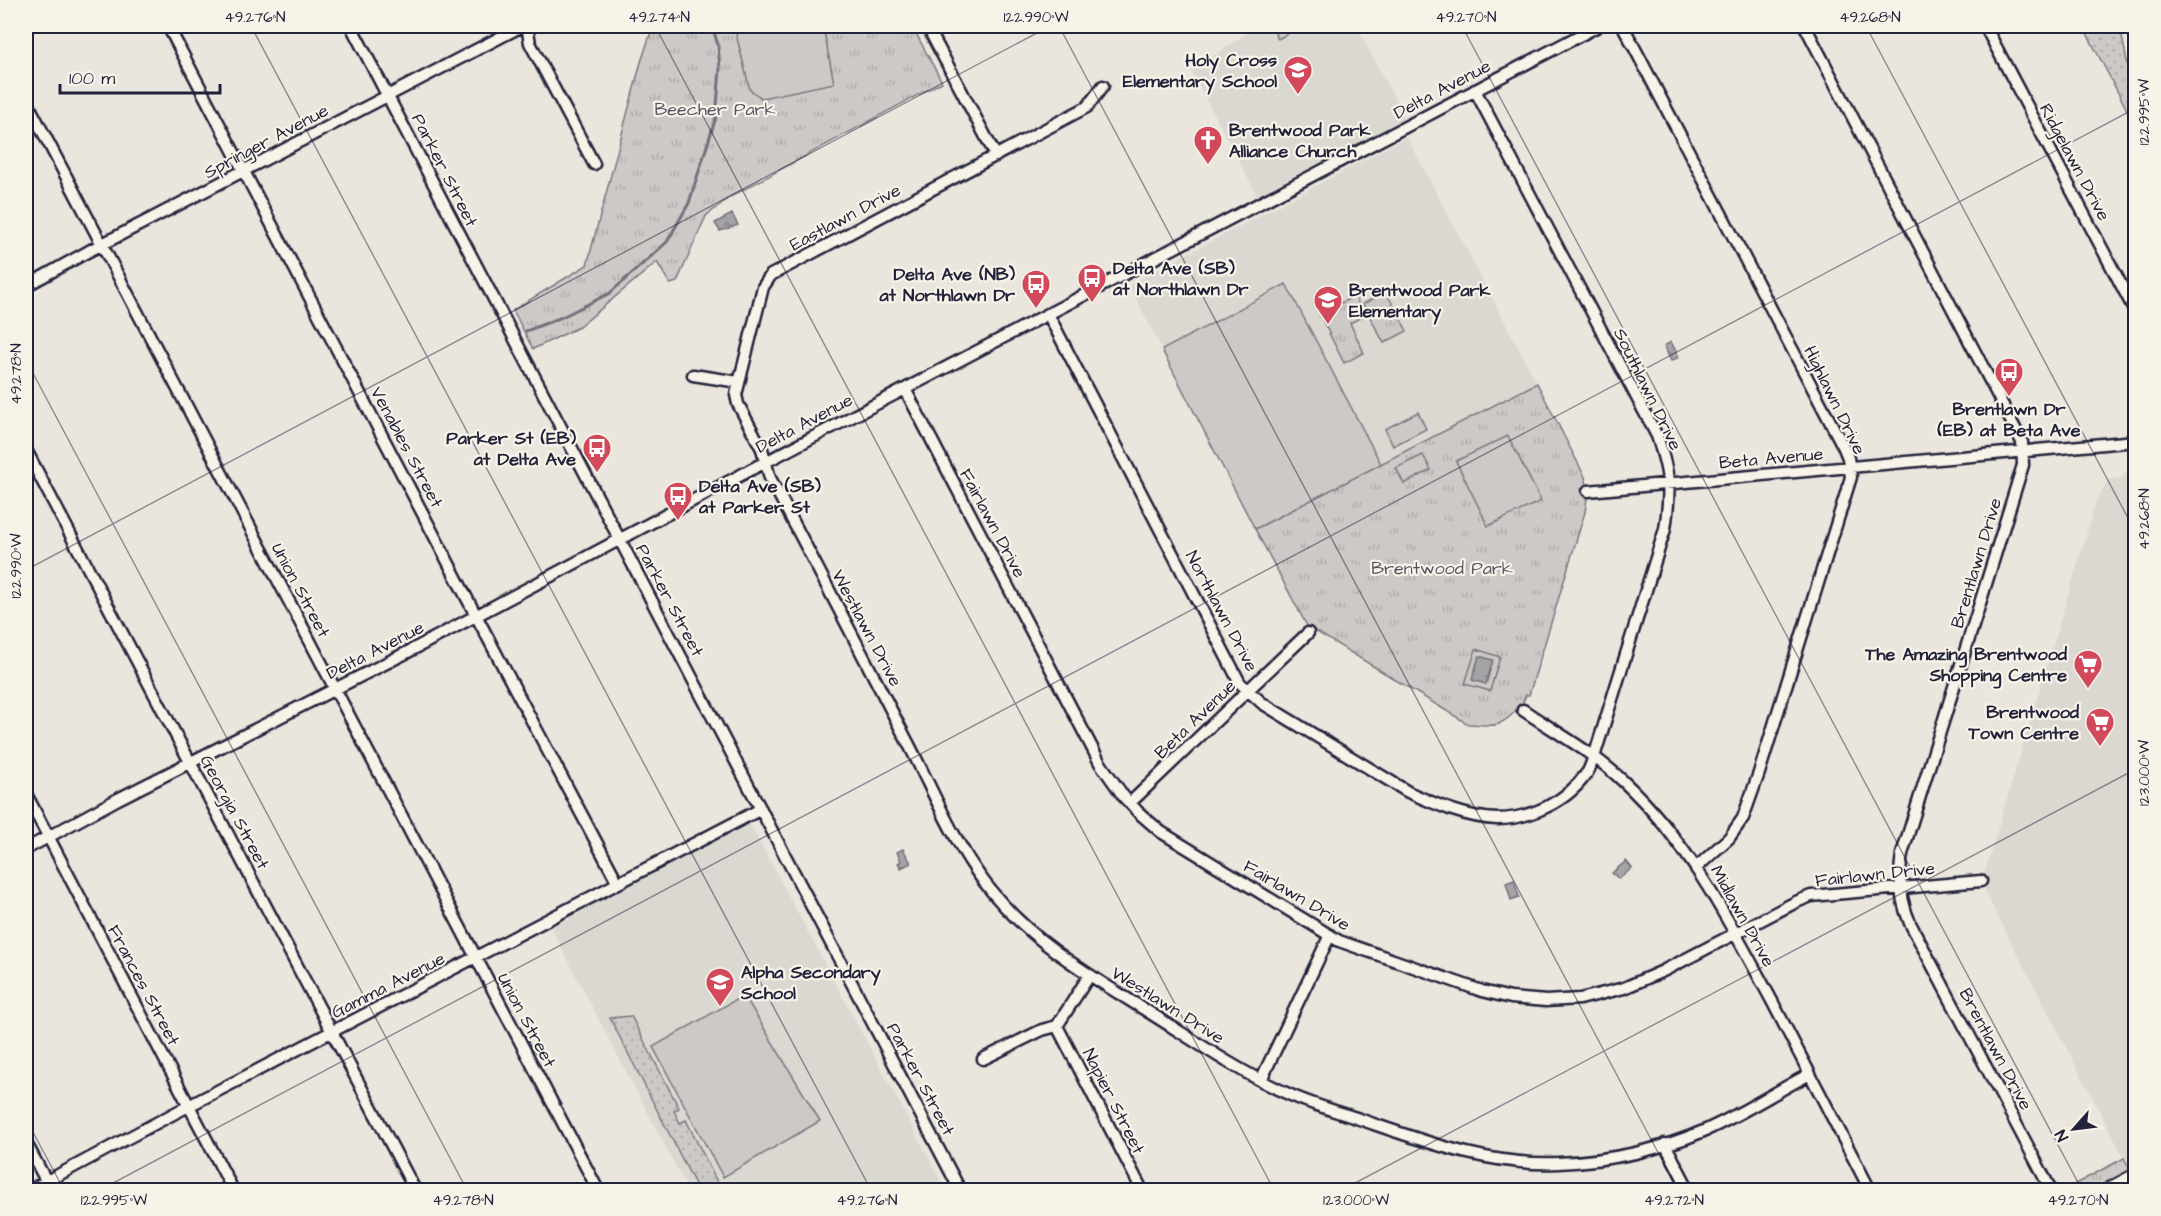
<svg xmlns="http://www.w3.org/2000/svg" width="2161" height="1216" viewBox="0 0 2161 1216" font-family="'Architects Daughter',sans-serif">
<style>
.built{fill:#dbd8d2}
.grass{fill:url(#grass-dots);stroke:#787680;stroke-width:1.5}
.forest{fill:url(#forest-firs);stroke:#787680;stroke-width:1.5}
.park{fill:url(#park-tufts);stroke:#787680;stroke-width:1.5}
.pitch{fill:#cdc9c6;stroke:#787680;stroke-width:1.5}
.water{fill:url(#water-ripples);stroke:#716f7b;stroke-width:1.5}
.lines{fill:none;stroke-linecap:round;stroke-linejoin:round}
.stream{stroke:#716f7b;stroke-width:3}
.minor-casing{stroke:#22223b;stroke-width:15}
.major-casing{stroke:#22223b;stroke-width:18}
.minor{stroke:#f7f3e8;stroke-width:10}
.major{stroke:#f7f3e8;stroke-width:14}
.ticks{fill:none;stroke:#22223b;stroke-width:1.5;stroke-opacity:0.45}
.labels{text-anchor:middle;stroke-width:4.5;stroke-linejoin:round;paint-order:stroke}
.poi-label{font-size:18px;font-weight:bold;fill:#22223b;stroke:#f7f3e8;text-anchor:end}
.street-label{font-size:18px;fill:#22223b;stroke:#f7f3e8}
.park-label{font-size:18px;fill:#555465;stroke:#f7f3e8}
.neatline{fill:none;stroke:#22223b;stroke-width:2}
.ticks-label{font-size:15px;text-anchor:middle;fill:#22223b}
</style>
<defs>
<pattern id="grass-dots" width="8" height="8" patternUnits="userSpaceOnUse" patternTransform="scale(1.5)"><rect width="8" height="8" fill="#cdc9c6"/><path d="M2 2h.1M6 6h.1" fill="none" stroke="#b0acab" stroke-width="1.8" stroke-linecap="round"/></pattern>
<pattern id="forest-firs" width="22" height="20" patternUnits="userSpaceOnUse" patternTransform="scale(1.5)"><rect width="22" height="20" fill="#cdc9c6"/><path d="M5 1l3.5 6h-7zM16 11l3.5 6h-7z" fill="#b0acab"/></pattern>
<pattern id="park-tufts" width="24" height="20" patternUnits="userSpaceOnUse" patternTransform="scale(1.5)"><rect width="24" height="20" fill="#cdc9c6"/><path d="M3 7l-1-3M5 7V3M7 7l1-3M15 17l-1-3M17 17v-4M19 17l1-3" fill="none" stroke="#b0acab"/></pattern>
<pattern id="water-ripples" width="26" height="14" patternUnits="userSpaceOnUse" patternTransform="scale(1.5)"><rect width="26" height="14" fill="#a6a3a6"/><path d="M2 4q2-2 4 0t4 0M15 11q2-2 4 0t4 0" fill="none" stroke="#878488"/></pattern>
</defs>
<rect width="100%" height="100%" fill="#eae6de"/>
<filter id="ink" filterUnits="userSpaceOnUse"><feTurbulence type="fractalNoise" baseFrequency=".0167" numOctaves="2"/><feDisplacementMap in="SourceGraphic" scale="12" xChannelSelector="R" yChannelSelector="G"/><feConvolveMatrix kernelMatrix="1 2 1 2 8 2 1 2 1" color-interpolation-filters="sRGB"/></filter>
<g filter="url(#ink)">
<!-- built -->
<path class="built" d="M1255 26H1364L1358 29 1405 118 1257 195 1191 71 1246 34Z
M1407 137 1537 383 1255 529 1129 285Z
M2135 467 2136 1169 2131 1171 1986 894 1983 878 2097 499 2108 480 2122 478 2124 473Z
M748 820 946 1190H688L551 928Z"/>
<!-- grass -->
<path class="grass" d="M2083 26H2120L2135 103V125Z
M631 1016 679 1108 674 1111 680 1123 686 1120 721 1190H698L610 1018Z"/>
<!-- forest -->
<path class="forest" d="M2135 477V510L2128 481Z"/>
<!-- park -->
<path class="park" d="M653 26H912L942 82 730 197 706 216 677 282 670 284 657 262 579 327 533 349 513 310 587 265 641 62Z
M1271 26H1302L1278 39Z
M1335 291 1341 303 1355 296 1364 316 1350 323 1364 353 1344 363 1314 303Z
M1386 292 1407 331 1384 343 1363 304Z
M1537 383 1585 477 1588 491 1585 512 1529 695H1526C1522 707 1510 718 1499 724 1491 727 1477 724 1468 724L1307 626 1255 529Z
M2124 1158 2131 1171 2096 1190H2064Z"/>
<!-- pitch -->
<path class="pitch" d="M734 26H823L834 83 762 98 750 90Z
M1286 284 1381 464 1255 529 1162 350Z
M1418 412 1426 429 1393 446 1385 429Z
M1508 436 1541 501 1488 526 1456 461Z
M1423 455 1431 470 1404 484 1396 468Z
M1476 649 1500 657 1490 691 1465 684Z
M744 995 820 1121 723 1177 653 1047Z"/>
<!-- water -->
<path class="water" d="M732 214 738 225 720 231 715 223Z
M1671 342 1679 357 1671 361 1664 346Z
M1479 656 1493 660 1486 684 1472 680Z
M903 849 911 863 901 868 898 863 901 861 897 852Z
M1626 861 1632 868 1619 879 1612 873Z
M1514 880 1519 897 1511 900 1506 883Z"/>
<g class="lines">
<!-- stream -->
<path class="stream" d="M526 331 562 317 610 293 667 242 689 203 716 117 720 69 718 45 712 26"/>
<!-- minor casing -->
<g class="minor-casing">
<path id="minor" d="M168 26 471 606 618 883
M351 26 960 1190
M527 26 530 43 594 164
M927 26 996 156
M1623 26 1844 448 1848 458 1851 477 1759 773 1743 818 1729 838 1697 867
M1805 26 2022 442 2023 465 1902 854C1898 878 1900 900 1910 923L2051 1190
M1985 26 2136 313
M1103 86 1087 107 771 275 763 287 736 395 738 404 762 449 770 478C816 564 860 650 905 737 930 784 952 840 985 883 1028 940 1087 974 1147 1011 1192 1039 1236 1070 1284 1092 1309 1104 1336 1111 1362 1120 1426 1142 1490 1166 1558 1163 1607 1161 1660 1150 1706 1130 1742 1114 1775 1092 1810 1074
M26 100 598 1190
M26 286 89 251 522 26
M1048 314 1240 683 1262 703 1408 792C1435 804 1467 818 1497 819 1530 819 1568 801 1586 774 1590 770 1591 763 1594 757L1665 529C1671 489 1670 475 1657 436L1475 90
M693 375 739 382
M905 389 1100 763 1124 797 1138 812 1161 832 1339 941 1482 991 1511 998 1546 1001 1580 999 1624 988 1663 971 1796 902 1811 896 1981 881
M26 450 415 1190
M1588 491 2136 441
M1523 710C1557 733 1594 753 1623 781 1689 842 1730 923 1772 1001 1805 1064 1837 1127 1870 1190
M26 794 233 1190
M1130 803 1308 633
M26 849 118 799 406 653 756 467 1598 26
M1057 1026 1142 1190
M983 1059 1042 1030 1057 1026 1089 976
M1261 1080 1330 935
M26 1143 51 1190
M1665 1144 1689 1190
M30 1190 175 1113 761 809"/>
</g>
<!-- major casing -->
<g class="major-casing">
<path id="major" d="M2109 1190 2136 1176"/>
</g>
<!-- minor -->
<use href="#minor" class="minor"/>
<!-- major -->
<use href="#major" class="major"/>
</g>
</g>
<!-- ticks -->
<path class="ticks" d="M251 26 871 1190M655 26 1274 1190M1059 26 1678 1190M1462 26 2082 1190M1866 26 2136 533M26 360 467 1190M26 570 1050 26M26 1119 64 1190M100 1190 2136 108M1342 1190 2136 769"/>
<!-- icons -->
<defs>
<g id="school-pin" transform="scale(1.5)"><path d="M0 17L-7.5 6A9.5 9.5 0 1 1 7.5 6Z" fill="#d1495b" stroke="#f7f3e8"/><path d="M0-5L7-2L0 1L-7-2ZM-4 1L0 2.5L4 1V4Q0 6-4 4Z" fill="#fff"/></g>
<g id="church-pin" transform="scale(1.5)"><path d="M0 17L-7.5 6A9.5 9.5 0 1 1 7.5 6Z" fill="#d1495b" stroke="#f7f3e8"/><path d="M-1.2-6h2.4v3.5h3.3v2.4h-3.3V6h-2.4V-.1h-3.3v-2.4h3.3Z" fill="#fff"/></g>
<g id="bus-pin" transform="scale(1.5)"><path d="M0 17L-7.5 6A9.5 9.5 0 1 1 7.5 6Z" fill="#d1495b" stroke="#f7f3e8"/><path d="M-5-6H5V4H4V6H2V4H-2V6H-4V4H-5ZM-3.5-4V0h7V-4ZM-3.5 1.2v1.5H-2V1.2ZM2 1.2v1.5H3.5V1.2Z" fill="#fff"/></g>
<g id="supermarket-pin" transform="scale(1.5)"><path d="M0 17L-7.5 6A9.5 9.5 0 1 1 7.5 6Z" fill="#d1495b" stroke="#f7f3e8"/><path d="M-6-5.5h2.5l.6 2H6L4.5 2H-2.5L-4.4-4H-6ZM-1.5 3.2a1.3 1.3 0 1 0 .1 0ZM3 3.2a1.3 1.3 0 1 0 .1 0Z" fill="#fff"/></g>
</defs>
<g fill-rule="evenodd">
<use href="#school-pin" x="1298" y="70"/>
<use href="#church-pin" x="1208" y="140"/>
<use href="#bus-pin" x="1092" y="278"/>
<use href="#bus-pin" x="1036" y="284"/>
<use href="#school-pin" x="1328" y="300"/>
<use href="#bus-pin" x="2009" y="372"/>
<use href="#bus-pin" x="597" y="448"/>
<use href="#bus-pin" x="678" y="496"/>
<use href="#supermarket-pin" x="2088" y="664"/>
<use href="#supermarket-pin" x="2100" y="722"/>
<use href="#school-pin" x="720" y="982"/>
</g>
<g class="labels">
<!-- poi labels -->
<g class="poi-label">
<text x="1277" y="66">Holy Cross<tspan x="1277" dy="21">Elementary School</tspan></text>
<text x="1229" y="136" text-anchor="start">Brentwood Park<tspan x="1229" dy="21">Alliance Church</tspan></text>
<text x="1113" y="274" text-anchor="start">Delta Ave (SB)<tspan x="1113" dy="21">at Northlawn Dr</tspan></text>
<text x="1015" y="280">Delta Ave (NB)<tspan x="1015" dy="21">at Northlawn Dr</tspan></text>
<text x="1349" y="296" text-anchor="start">Brentwood Park<tspan x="1349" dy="21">Elementary</tspan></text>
<text x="2009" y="415" text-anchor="middle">Brentlawn Dr<tspan x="2009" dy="21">(EB) at Beta Ave</tspan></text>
<text x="576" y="444">Parker St (EB)<tspan x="576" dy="21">at Delta Ave</tspan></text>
<text x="699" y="492" text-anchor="start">Delta Ave (SB)<tspan x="699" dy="21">at Parker St</tspan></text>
<text x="2067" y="660">The Amazing Brentwood<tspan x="2067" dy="21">Shopping Centre</tspan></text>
<text x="2079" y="718">Brentwood<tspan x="2079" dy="21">Town Centre</tspan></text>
<text x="741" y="978" text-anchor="start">Alpha Secondary<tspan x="741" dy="21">School</tspan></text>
</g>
<!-- street labels -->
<g class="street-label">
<text transform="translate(1442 89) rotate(-28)" y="6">Delta Avenue</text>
<text transform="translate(266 141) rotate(-28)" y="6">Springer Avenue</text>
<text transform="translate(2075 162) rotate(62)" y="6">Ridgelawn Drive</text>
<text transform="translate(445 170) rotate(63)" y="6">Parker Street</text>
<text transform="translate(845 217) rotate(-28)" y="6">Eastlawn Drive</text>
<text transform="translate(1648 389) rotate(64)" y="6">Southlawn Drive</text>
<text transform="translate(1835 400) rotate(64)" y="6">Highlawn Drive</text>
<text transform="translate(804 423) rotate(-28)" y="6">Delta Avenue</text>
<text transform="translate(407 447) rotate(62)" y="6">Venables Street</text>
<text transform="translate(1771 458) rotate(-5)" y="6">Beta Avenue</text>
<text transform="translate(993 523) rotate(62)" y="6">Fairlawn Drive</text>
<text transform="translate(1976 563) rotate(-73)" y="6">Brentlawn Drive</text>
<text transform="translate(301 590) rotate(62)" y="6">Union Street</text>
<text transform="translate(670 600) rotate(62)" y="6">Parker Street</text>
<text transform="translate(1222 611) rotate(62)" y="6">Northlawn Drive</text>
<text transform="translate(867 628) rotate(62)" y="6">Westlawn Drive</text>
<text transform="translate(375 650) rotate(-27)" y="6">Delta Avenue</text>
<text transform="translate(1195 719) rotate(-44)" y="6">Beta Avenue</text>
<text transform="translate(235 812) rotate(62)" y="6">Georgia Street</text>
<text transform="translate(1875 874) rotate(-6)" y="6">Fairlawn Drive</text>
<text transform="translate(1297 895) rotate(31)" y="6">Fairlawn Drive</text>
<text transform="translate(1743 916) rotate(61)" y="6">Midlawn Drive</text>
<text transform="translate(144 985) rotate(62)" y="6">Frances Street</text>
<text transform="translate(388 985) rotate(-27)" y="6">Gamma Avenue</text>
<text transform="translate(1168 1005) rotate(32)" y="6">Westlawn Drive</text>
<text transform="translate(527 1020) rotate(62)" y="6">Union Street</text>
<text transform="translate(1996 1049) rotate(62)" y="6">Brentlawn Drive</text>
<text transform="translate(921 1079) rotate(62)" y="6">Parker Street</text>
<text transform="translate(1114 1101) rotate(63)" y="6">Napier Street</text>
</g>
<!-- park labels -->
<g class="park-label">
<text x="715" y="115">Beecher Park</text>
<text x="1442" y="574">Brentwood Park</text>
</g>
</g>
<!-- margin -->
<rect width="2161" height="1216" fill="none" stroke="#f7f3e8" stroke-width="66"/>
<!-- north arrow -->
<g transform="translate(2074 1129) rotate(242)" stroke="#f7f3e8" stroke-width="4.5" paint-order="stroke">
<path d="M0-4.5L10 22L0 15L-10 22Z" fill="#22223b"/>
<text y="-9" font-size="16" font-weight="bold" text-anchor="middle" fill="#22223b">N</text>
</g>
<!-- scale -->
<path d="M60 84v9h160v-9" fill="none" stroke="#22223b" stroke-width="3"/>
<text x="69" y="84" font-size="18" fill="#22223b" stroke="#f7f3e8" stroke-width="4.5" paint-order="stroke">100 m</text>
<rect x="33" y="33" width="2095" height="1150" class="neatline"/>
<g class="ticks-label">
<text x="255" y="22">49.276°N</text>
<text x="659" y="22">49.274°N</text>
<text x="1036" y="22">122.990°W</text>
<text x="1466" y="22">49.270°N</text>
<text x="1870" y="22">49.268°N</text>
<text transform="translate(2144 112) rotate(-90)" y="5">122.995°W</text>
<text transform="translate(16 374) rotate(-90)" y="5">49.278°N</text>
<text transform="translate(2144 519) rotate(-90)" y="5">49.268°N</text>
<text transform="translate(16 566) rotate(-90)" y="5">122.990°W</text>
<text transform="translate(2144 773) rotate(-90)" y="5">123.000°W</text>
<text x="114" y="1205">122.995°W</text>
<text x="463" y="1205">49.278°N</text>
<text x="867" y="1205">49.276°N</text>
<text x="1356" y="1205">123.000°W</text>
<text x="1674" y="1205">49.272°N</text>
<text x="2078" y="1205">49.270°N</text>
</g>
</svg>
